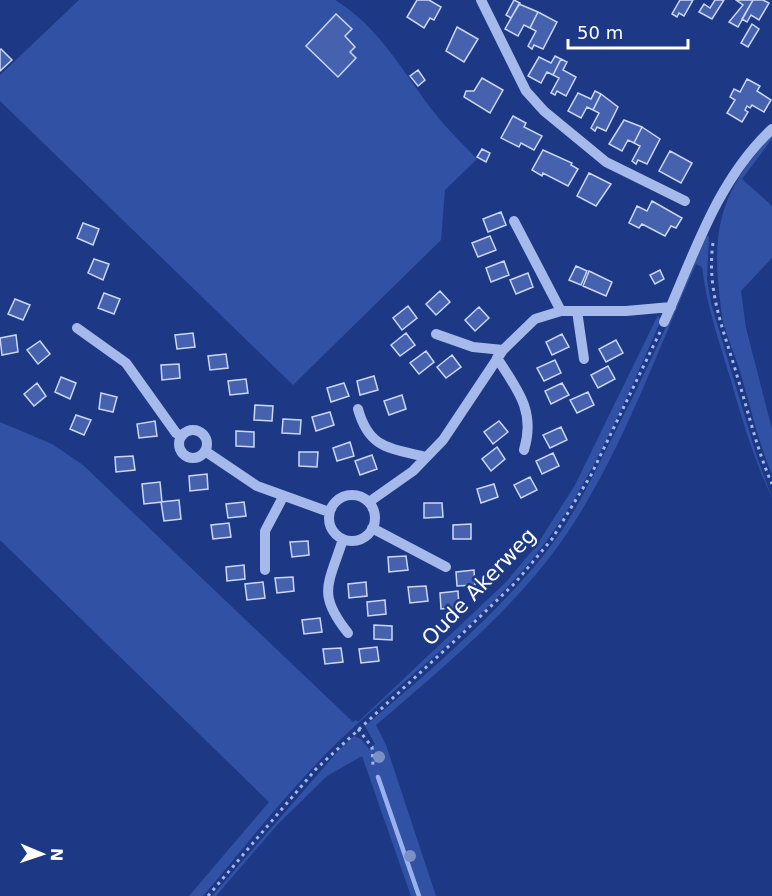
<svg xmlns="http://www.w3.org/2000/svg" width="772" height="896" viewBox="0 0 772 896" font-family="'DejaVu Sans',sans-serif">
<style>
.green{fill:#3151a4}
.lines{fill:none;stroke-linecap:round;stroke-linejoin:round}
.stream{stroke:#99b2ed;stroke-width:4.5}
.building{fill:#4662af;stroke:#cbd7f8;stroke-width:1.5}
.path{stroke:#a6b9eb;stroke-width:3;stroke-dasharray:3 4.5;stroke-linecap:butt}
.minor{stroke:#a6b9eb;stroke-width:10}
.tree{fill:#7d90c5}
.labels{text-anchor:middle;stroke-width:5;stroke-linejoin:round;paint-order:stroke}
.street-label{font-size:21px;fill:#fff;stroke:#1d3986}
</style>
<rect width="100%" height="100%" fill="#1d3986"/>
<!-- green -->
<path class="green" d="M79 0H335C380 27 404 74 436 115 448 130 463 144 477 159L445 190 441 240 293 385 0 101V75Z
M772 135V139L742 179 772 206V258L741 291 746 328 772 429V475C758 442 751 408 741 375 735 353 723 331 721 309 711 233 718 193 772 135Z
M706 235 709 237 707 279 711 303 756 454 772 498C755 461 743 423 732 384 720 344 707 308 702 267L696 264C655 356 620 458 561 542 514 609 438 672 376 725L386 745 436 896H411L362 756 327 776 278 824 216 896H212L339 750 354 736 361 739 369 749 375 744 365 726C427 673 492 619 543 556 570 523 589 484 608 446 644 377 676 307 706 235Z
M658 315 661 320C628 395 589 488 538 552 481 623 406 677 341 739 291 787 248 843 203 896H189L269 802 0 540V422L52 444 83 465 353 722 356 720 358 722 506 582 537 545 575 485Z"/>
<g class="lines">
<!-- stream -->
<path class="stream" d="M378 777 419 896"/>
</g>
<!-- building -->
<path class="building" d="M417 0H429L441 7 434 20 430 18 424 28 407 17Z
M514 0 520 3 511 18 506 15Z
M680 0H693L684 16 679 13 677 17 672 14Z
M715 0H724L712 19 699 12 704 4 710 8Z
M736 0H753L738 27 729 22 743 5Z
M753 0H763L769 3 759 20 751 15 747 22 742 19Z
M519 4 538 12 530 28 524 25 518 36 505 29Z
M538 12 557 22 543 49 534 45 532 49 528 46 536 31 530 28Z
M336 14 352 29 345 36 355 47 350 52 356 58 338 77 306 46Z
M752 24 759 29 748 47 741 43Z
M457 27 478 39 464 62 446 51Z
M1 49 12 60 0 71V50Z
M555 56 561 59 553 75 547 72 541 83 528 76 539 57 551 63Z
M561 59 567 62 563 70 576 77 566 96 557 91 555 95 551 93 559 78 553 75Z
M418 70 425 80 418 86 410 76Z
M482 78 503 90 490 113 464 97 466 91H474Z
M747 79 760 86 757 91 771 100 764 112 752 105 750 108 747 106 745 110 748 112 742 122 727 113 735 100 730 97 734 89 740 92Z
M595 91 601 94 593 110 587 107 581 118 568 111 578 93 591 99Z
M601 94 618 107 606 131 597 127 595 131 591 128 599 113 593 110Z
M513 116 526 123 524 127 542 136 534 150 521 143 519 147 501 138Z
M624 120 642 127 634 143 628 140 622 151 609 144Z
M642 127 660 139 647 164 638 160 636 164 632 161 640 146 634 143Z
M482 149 490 153 486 162 477 157Z
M543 150 572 163 571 165 578 169 568 186 543 173 542 176 532 170Z
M670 151 692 163 681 183 659 171Z
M589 173 611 184 596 206 577 196Z
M652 201 682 218 676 228 671 226 665 236 642 224 639 228 629 223 637 206 647 211Z
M501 212 506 225 488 232 483 219Z
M83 223 99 229 93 245 77 238Z
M490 236 496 250 478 257 472 243Z
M94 259 109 264 103 280 88 273Z
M504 261 509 275 491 282 486 268Z
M576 266 587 271 581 285 569 280Z
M660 270 664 279 655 284 650 275Z
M589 271 612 282 606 296 583 286Z
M528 273 533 287 516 294 510 280Z
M440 291 450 302 436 315 426 304Z
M104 293 120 299 114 314 98 308Z
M15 299 30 305 23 320 8 314Z
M408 306 417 318 402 330 393 318Z
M479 307 489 318 475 331 465 320Z
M193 333 195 347 177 349 175 335Z
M406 333 415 345 400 356 391 345Z
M562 334 569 347 552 355 546 342Z
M16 335 18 352 2 355 0 338Z
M616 340 623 353 606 362 599 349Z
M40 341 50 354 38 364 27 350Z
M426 351 434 362 419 374 410 363Z
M226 354 228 368 210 370 208 356Z
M452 355 461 367 446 378 437 367Z
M555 360 561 373 544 381 537 368Z
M179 364 180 378 162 380 161 365Z
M608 366 615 379 598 388 591 375Z
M374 376 378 390 360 395 357 381Z
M61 377 76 383 70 399 55 392Z
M246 379 248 393 230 395 228 381Z
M37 383 46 396 34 406 24 394Z
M344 383 349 396 331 402 327 388Z
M562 383 569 395 551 404 545 391Z
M588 392 594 405 577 413 570 400Z
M101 393 117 397 113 412 99 409Z
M402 395 406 409 389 415 384 401Z
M255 405 273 406 272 421 254 420Z
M330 412 334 425 316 431 312 417Z
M76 415 91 420 84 435 70 429Z
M283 419 301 420 300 434 282 433Z
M155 421 157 436 139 438 137 424Z
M499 421 508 432 493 444 484 432Z
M561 427 567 440 550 448 543 435Z
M236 431 254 432V447L236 446Z
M350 442 354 456 337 461 333 448Z
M497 447 505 459 491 471 482 459Z
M299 452H318L317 467 299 466Z
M553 453 559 466 542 474 536 461Z
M372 455 377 469 360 475 355 461Z
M133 456 135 470 116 472 115 457Z
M207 474 208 489 190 491 189 476Z
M530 477 537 490 521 498 514 485Z
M160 482 162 502 144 504 142 484Z
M494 484 498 497 481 503 477 489Z
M179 500 181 519 164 521 161 502Z
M244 502 246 516 228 518 226 504Z
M424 503H442L443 517 424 518Z
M229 523 231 537 213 539 211 525Z
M471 524V539H453V525Z
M308 541 309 555 292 557 290 542Z
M406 556 408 570 389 572 388 557Z
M244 565 245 579 227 581 226 567Z
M474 570 475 585 457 586 456 572Z
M293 577 294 591 277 593 275 578Z
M263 582 265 598 247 600 245 584Z
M366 582 367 596 349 598 348 584Z
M426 586 428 601 410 603 408 587Z
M458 591 459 607 441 609 440 593Z
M385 600 386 614 368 616 367 602Z
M320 618 322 632 304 634 302 620Z
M374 625 392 626V640L374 639Z
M377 647 379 661 361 663 359 649Z
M341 648 343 662 325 664 323 649Z"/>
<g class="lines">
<!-- path -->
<path class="path" d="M713 243C706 292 725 333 738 379 749 414 757 450 772 484
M358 729 372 747 373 765
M208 896 316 769 462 634 515 583 552 539 591 475 660 332"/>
<!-- minor -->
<path class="minor" d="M481 0 526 91 544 111 606 162 685 201
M514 221 561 311
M577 311 584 359
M664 322C694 255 717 180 772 129
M77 328 126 363 176 433 182 436
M436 334 473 347 503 350
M497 358C517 389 536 411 524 450
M358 409C369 449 390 448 426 457
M179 444a14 14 0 1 1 28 0a14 14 0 1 1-28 0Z
M205 451 257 486 329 512
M329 518a23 23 0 1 1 46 0a23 23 0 1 1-46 0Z
M369 502 413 471 443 440 503 350 535 319 561 311H626L671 307
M372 528 446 567
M343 539C329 584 316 593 348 633
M265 570V531L283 497"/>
</g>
<!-- trees -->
<g class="tree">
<circle cx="379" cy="757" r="6"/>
<circle cx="410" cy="856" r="6"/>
</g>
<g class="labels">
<!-- street labels -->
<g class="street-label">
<text transform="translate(479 587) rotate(-46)" y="7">Oude Akerweg</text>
</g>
</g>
<!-- north arrow -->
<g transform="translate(42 854) rotate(92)" stroke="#1d3986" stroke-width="4.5" paint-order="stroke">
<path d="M0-4.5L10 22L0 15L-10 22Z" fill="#ffffff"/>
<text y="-9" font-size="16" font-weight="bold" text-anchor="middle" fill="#ffffff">N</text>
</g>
<!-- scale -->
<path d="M568 39v9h120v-9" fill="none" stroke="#ffffff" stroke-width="3"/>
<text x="577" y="39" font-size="18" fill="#ffffff" stroke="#1d3986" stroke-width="4.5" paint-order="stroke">50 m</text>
</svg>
